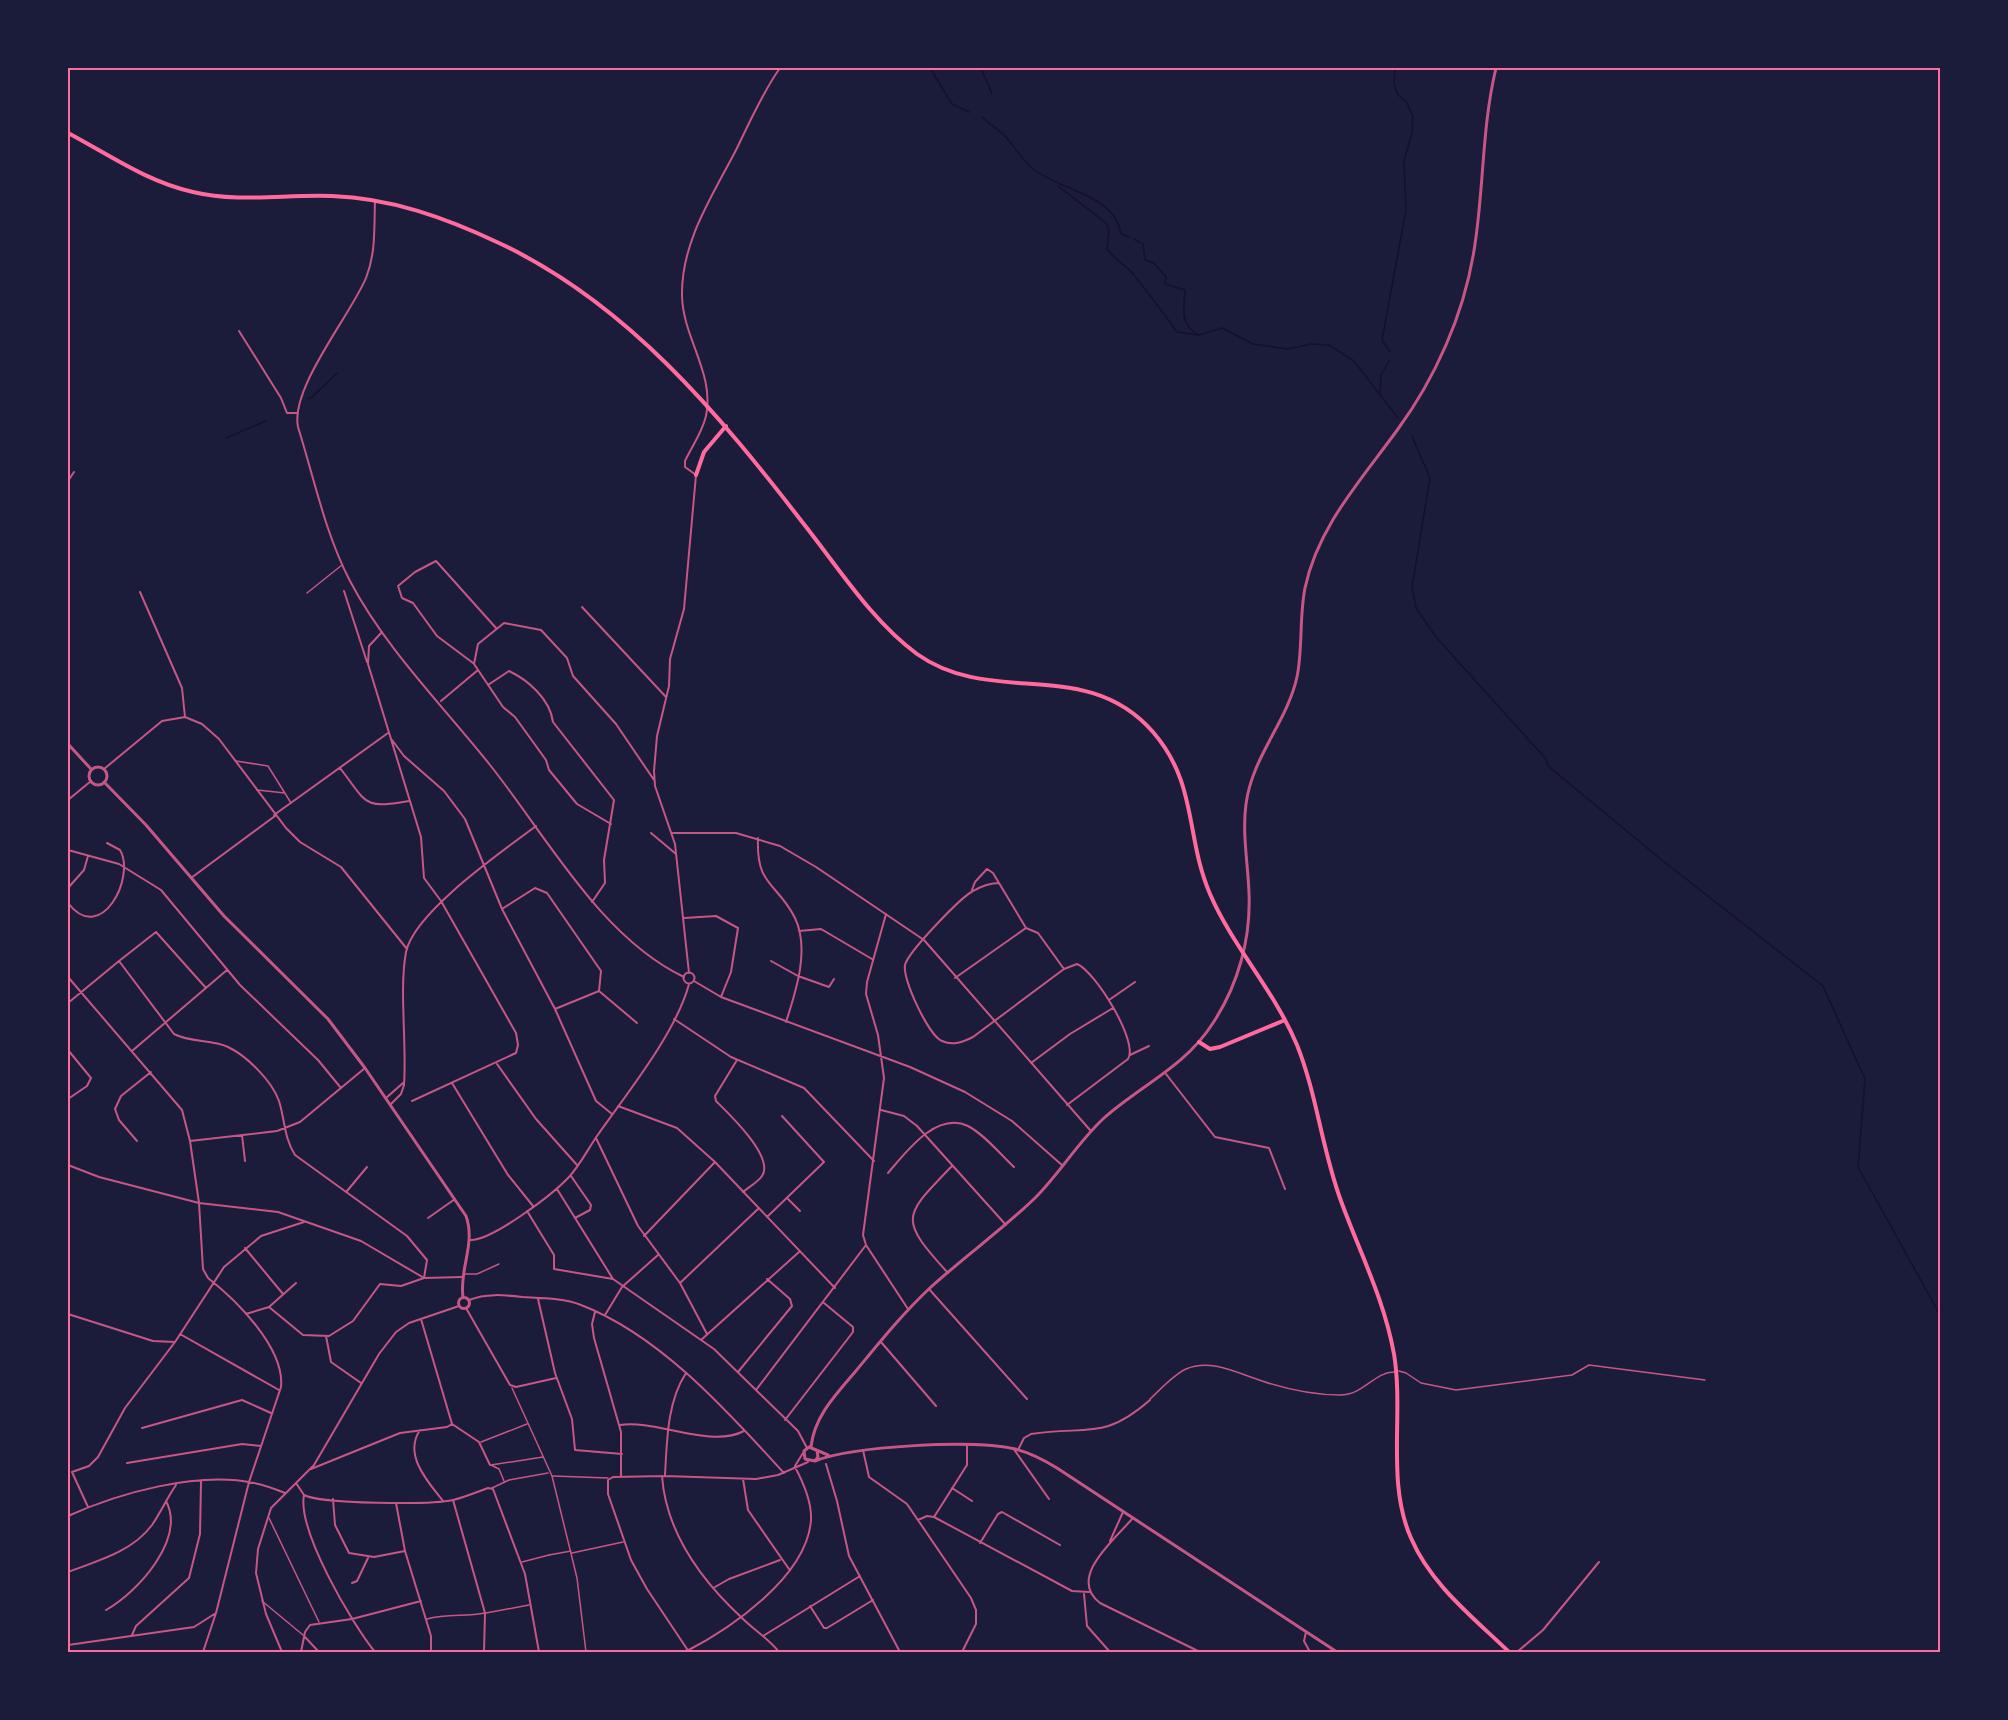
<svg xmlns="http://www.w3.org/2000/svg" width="2008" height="1720" viewBox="0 0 2008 1720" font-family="'Golos Text',sans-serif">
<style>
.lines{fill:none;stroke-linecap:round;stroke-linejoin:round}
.stream{stroke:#12122b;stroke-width:1.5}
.service{stroke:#c65784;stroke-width:1.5}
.pedestrian{stroke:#c65784;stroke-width:1.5}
.minor{stroke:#c65784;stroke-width:2}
.tertiary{stroke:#c65784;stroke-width:3}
.primary{stroke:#ff6b9d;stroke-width:4}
.neatline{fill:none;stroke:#ff6b9d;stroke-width:2}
</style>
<rect width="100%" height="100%" fill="#1b1b3a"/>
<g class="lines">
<!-- stream -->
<path class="stream" d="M930 68 952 104 969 112
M981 68 992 94
M982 117C988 123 996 128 1003 134 1014 145 1022 160 1033 169 1061 191 1115 194 1121 234L1130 237
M1058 186 1106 223 1109 231 1107 249C1115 260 1126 265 1134 275 1149 294 1163 312 1177 332L1197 335
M1134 239 1143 244 1145 260 1154 263 1166 277 1165 284 1185 290C1184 310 1179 325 1199 335L1222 328 1253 344 1288 349 1311 344 1329 345 1354 361 1398 418
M1390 352 1382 340 1406 210 1404 161 1412 133 1413 116 1406 101 1398 95 1394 84 1395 68
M1380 393 1381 375 1389 361
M307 398H311L337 373
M1412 436 1430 478 1412 587 1416 608 1436 637 1546 759 1548 766 1663 861 1823 986 1865 1079 1858 1167 1940 1315
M226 438 266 421"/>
<!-- service -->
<path class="service" d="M307 593 342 565
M236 761 268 766 291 803
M257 790 285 793
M465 1274H477L499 1264
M1399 1371 1406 1373 1421 1383 1456 1390 1572 1375 1589 1365 1705 1380
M1150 1399C1161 1389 1173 1375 1186 1369 1211 1358 1239 1374 1262 1381 1286 1389 1315 1395 1340 1395 1364 1395 1374 1372 1394 1372
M481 1442 527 1424
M269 1518 319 1622
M572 1553 623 1542
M522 1562 549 1555
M262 1601 303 1635
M486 1613 529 1605
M427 1619C447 1613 465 1617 485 1613"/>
<!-- pedestrian -->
<path class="pedestrian" d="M512 1388 552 1476
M491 1465 543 1457
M491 1465 499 1469 504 1481
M552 1476 577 1578 586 1652
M553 1476 608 1478
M492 1488 509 1480 548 1473
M549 1555 571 1551"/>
<!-- minor -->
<path class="minor" d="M375 201C374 228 376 253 366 278 350 316 290 388 298 427 314 478 325 533 350 581 385 648 443 706 490 765 546 835 600 937 684 977
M239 331 281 398 287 413H297
M68 481 74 472
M344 591 367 662
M140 592 182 688 185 717
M582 607 666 697
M382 632 369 646 368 664 421 837 424 878 441 901 516 1033 518 1045 516 1053 412 1101
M473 663 437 636 413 603 402 598 398 586 415 572 436 561 496 628
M488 685 509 671C528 680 550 699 553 722L614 800 604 860 605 883 592 902
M441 701 478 670
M392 740 404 756 444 791 465 819 502 909 555 1009 596 1101 612 1114
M340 768C368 804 362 809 409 801
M104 769 162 721 185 717 202 724 219 739 286 828 300 842 341 867 407 949
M68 800 91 781
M274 815 388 733
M611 824 577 804 549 770 546 760 515 717 503 707 474 664 478 644 504 623 541 630 567 658 573 676 616 724 654 780
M651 833 676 854
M673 833H736L780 846 816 867 924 940 1090 1130
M758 838C756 887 777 882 795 918 810 949 796 991 786 1022
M68 850 119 864 161 890 240 985 318 1060 341 1088
M191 878 275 816
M68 888 84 870 88 856
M972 890 975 882 987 869 993 873 999 883
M68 903C101 946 136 877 120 850L107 843
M502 909 535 888 547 893 601 971 599 991
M886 914 867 982 866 994 878 1035 884 1078 863 1235 866 1245 908 1309
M684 918 716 916 738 928 731 972 721 997
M799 931 821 929 872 959
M771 961 798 976 829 987 834 979
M1064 969 973 1037C963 1042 953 1046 942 1041 929 1036 902 979 905 965 908 952 960 898 973 891 980 887 991 883 999 883L1026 928 1038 933 1064 969 1077 964C1095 971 1139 1042 1128 1059L1067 1105
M683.5 978a5.5 5.5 0 1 1 11 0a5.5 5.5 0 1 1-11 0Z
M689 973 675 844 655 786 654 771 657 736 669 686 670 659 684 609 696 475 685 467V461C692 446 702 433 706 416 715 374 683 338 682 296 681 243 711 198 735 152 749 124 762 93 780 68
M68 977 182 1110 190 1141 199 1203 203 1269 208 1278C236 1300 285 1348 281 1387L249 1482 216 1613 203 1652
M955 978 1026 928
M694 981 721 997 910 1067 965 1092 1012 1121 1063 1166
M206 988 156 932 119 961 174 1034C191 1043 211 1039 228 1047 247 1056 272 1081 279 1101 285 1120 284 1138 295 1155L407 1236 427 1260 424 1278 401 1286 380 1284 353 1321 329 1336 303 1335 269 1307
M1109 1000 1135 982
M68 1003 119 961
M555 1009 599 991 637 1023
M674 1019 731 1057 804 1088 874 1161
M68 1050 91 1078 87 1086 68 1099
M132 1051 227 970
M1130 1055 1149 1046
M737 1060 715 1096 716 1101C728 1113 775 1157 762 1176 758 1182 749 1187 743 1192
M1031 1063 1070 1034 1113 1008
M497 1064 536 1119 577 1165
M1166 1074 1215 1137 1269 1148 1285 1189
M452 1083 508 1175 533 1206
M386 1098 403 1083
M390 1105 401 1094 404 1085C407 1044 399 990 406 952 414 912 503 851 536 826
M618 1106 677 1128 715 1162 835 1288
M881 1110 904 1116 917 1126 1006 1225
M242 1135 245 1161
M596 1138 638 1226 680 1283 707 1334
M137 1141 119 1120 115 1109 121 1096 151 1072
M190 1141 277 1131 300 1122 365 1068
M68 1165 99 1177 199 1203 278 1212 361 1241 424 1278 463 1277
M888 1173C906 1152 936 1111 968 1126 985 1135 1000 1154 1014 1167
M571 1176 591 1205 590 1210 575 1218
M557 1189 613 1279 714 1349 798 1431 807 1448
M347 1191 367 1167
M788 1199 800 1211
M527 1211 554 1255V1269L613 1279
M767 1217 824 1162 782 1116
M428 1218 455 1199
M644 1236 715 1162
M470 1240C492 1241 553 1194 569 1177 580 1165 588 1149 597 1136 627 1093 676 1033 689 984
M245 1248 283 1294
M948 1273C898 1218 903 1217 952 1166
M680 1283 758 1209
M929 1289 1027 1399
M538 1299 555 1373 572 1419 575 1450 622 1454
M469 1300C486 1293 504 1295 523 1297 541 1298 564 1298 581 1305 660 1335 728 1412 784 1473
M466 1308 510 1385 516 1387 556 1378
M595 1312 592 1324 594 1338 621 1432V1477
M68 1314 153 1341 175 1342
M246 1314 269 1307 296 1283
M605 1315 622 1287 658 1255
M421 1319 452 1424
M180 1334 279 1390
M326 1336 331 1362 361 1383
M701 1340 799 1252
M881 1342 936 1406
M738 1372 792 1306 790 1299 767 1279
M756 1390 866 1245
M785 1420 853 1332V1327L824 1303
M452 1424 479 1442 490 1465
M620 1425C655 1419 710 1449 744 1431
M142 1428 242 1400 271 1413
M420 1430C403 1455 428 1482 443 1501
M1013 1448 1049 1499
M863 1450 869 1477 907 1504 971 1598 976 1610V1624L962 1652
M1018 1450 1024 1438 1031 1434C1086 1425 1102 1442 1150 1400
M127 1463 242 1444 261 1446
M826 1464 837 1501 849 1556 900 1652
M795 1466 803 1453
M311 1469 400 1433 447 1427 452 1424
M665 1475C667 1441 667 1402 686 1373
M662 1476C666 1532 701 1580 742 1618 754 1630 769 1639 779 1652
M743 1479 748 1510 789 1569
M296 1483 304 1495
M952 1488 972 1501
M304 1495C321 1504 431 1505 453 1500 465 1497 477 1492 488 1488L493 1489 525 1574 539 1652
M304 1495C297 1530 352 1624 375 1652
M333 1499 335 1525 349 1553 374 1557 405 1551
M453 1500 485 1613 484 1652
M396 1503 405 1551 431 1636V1652
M88 1507 72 1472 89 1466 98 1457 125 1408 175 1342 224 1267 261 1236 304 1222
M68 1516C119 1493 197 1471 254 1483 264 1485 275 1489 285 1493
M934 1517 967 1465V1446
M1132 1519C1114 1540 1067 1578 1100 1603L1200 1652
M918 1520 927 1516 934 1517 1072 1591 1089 1592
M1110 1541 1123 1512
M980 1543 998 1514 1002 1512 1060 1545
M68 1572C97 1561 132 1552 152 1525 161 1512 167 1498 176 1485
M352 1583 357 1581 368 1558
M715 1587 729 1579 780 1560
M1084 1594 1087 1626 1110 1652
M810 1606 824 1628H827L873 1600
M106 1610C138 1592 186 1539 166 1501
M1306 1632 1304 1641 1310 1652
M132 1635 136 1626 189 1578 200 1534 201 1482
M304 1636 319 1652
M763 1636 860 1576
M68 1645 194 1627 216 1613
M282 1652 266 1614 256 1573 258 1549 271 1508 314 1465 379 1354 396 1332 409 1323 459 1306
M301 1652 305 1632 310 1625 352 1619 421 1601
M685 1652C730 1629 807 1577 811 1520 812 1502 803 1482 795 1467
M689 1652 647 1589 631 1560 608 1494V1480L613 1477 665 1476 756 1479 778 1475 808 1462
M865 1652H888
M1517 1652 1543 1630 1599 1562"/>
<!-- tertiary -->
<path class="tertiary" d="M68 744 91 769
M89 776a9 9 0 1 1 18 0a9 9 0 1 1-18 0Z
M104 782 146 825 224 916 328 1019 365 1068 466 1216C476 1244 459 1269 463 1297
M458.5 1303a5.5 5.5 0 1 1 11 0a5.5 5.5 0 1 1-11 0Z
M811 1447C814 1417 836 1394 855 1372 879 1343 903 1313 931 1287 965 1256 1002 1230 1035 1198 1060 1173 1078 1142 1104 1118 1141 1085 1185 1067 1213 1023 1238 985 1251 939 1249 893 1248 864 1242 833 1246 804 1252 757 1287 722 1297 677 1303 648 1299 618 1305 588 1318 526 1362 479 1398 429 1417 403 1433 375 1446 345 1460 313 1470 279 1475 244 1484 185 1482 126 1496 68
M817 1451 818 1457 815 1461 805 1459 804 1451 809 1447 828 1455
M815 1461C853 1446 975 1439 1015 1449 1031 1453 1044 1460 1057 1468L1337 1652"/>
<!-- primary -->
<path class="primary" d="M68 133C108 154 147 182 193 192 239 203 286 194 332 196 391 198 446 218 499 243 627 303 718 413 803 523 838 567 871 620 917 654 993 708 1086 655 1153 732 1198 784 1185 836 1210 894 1233 947 1274 990 1297 1045 1317 1095 1322 1150 1341 1201 1360 1253 1384 1299 1394 1354 1404 1414 1386 1482 1411 1538 1431 1585 1474 1618 1509 1652
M696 475 704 452 726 426
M1199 1042 1210 1049 1220 1047 1285 1020"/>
</g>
<!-- border -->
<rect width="2008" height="1720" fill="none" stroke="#1b1b3a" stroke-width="138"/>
<rect x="69" y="69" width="1870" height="1582" class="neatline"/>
</svg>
